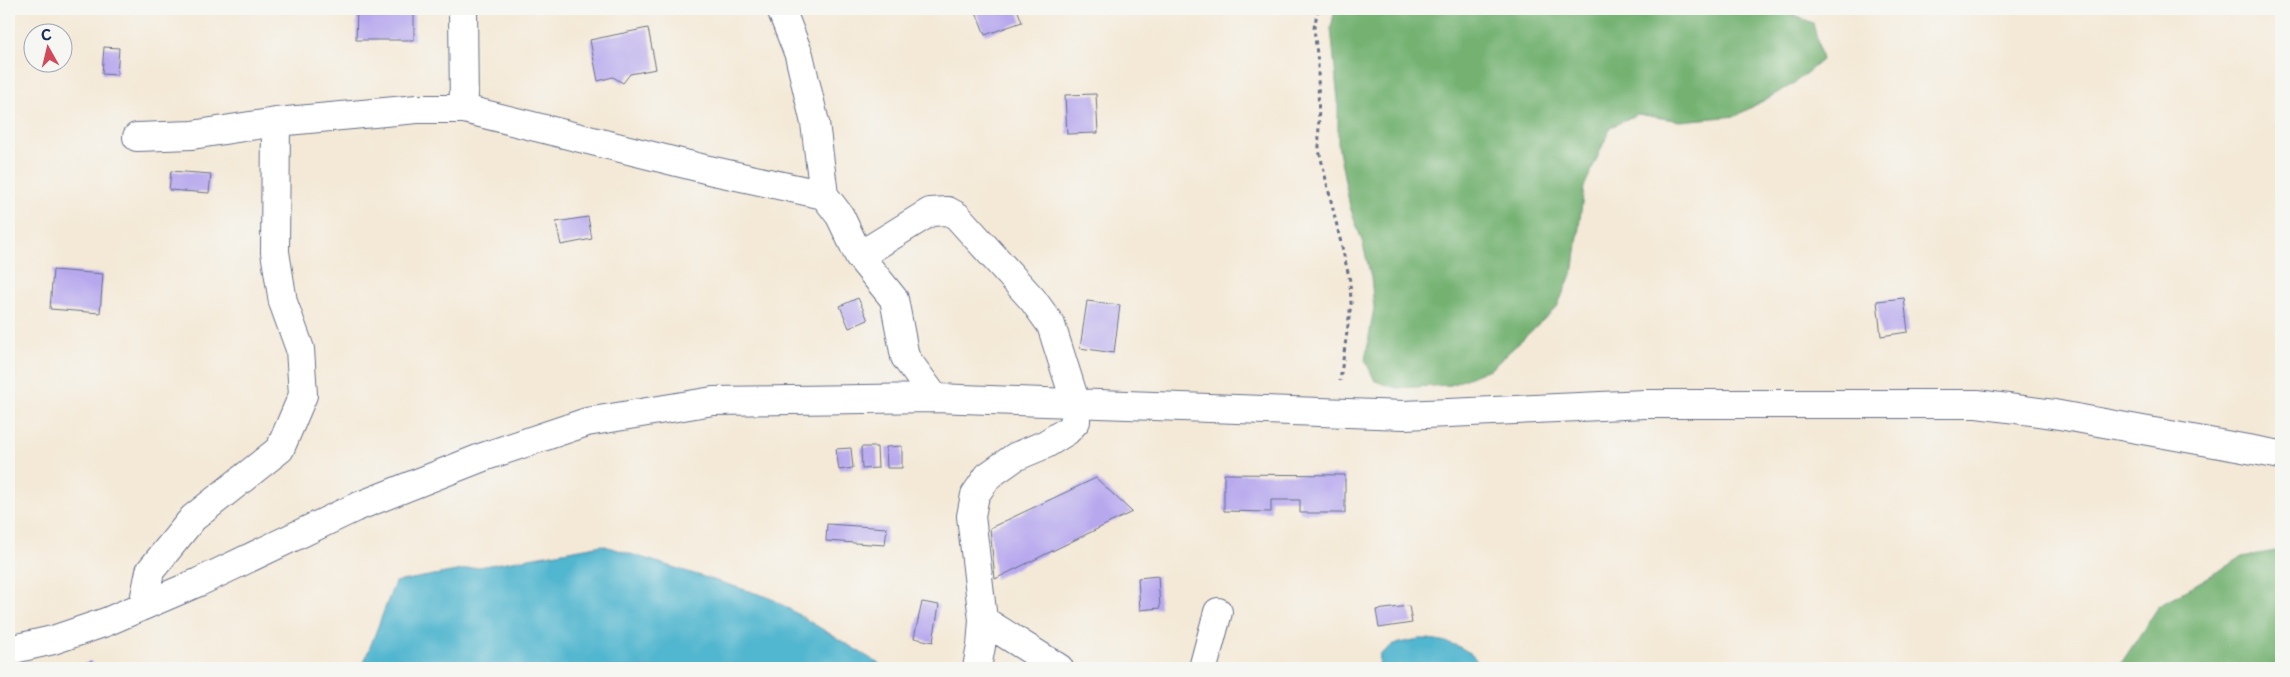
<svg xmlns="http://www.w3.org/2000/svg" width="2290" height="677" viewBox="0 0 2290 677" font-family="'Playpen Sans',sans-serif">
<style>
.forest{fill:#75b272;stroke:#487068}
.water{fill:#51b6cf;stroke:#367296}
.building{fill:#b7a8ee}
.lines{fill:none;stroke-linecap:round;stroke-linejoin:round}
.minor-casing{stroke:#677088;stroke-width:30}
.path{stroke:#677088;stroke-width:3;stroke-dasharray:4 4;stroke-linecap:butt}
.minor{stroke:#fff;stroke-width:28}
</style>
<rect width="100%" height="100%" fill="#f6f6f2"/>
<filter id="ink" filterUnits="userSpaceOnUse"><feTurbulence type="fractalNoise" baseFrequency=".02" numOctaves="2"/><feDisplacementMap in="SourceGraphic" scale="10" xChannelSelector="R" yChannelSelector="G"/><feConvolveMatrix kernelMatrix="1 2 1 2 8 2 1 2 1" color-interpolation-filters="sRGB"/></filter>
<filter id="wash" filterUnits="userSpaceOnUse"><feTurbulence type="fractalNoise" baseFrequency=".0096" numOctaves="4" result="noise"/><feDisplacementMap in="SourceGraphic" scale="20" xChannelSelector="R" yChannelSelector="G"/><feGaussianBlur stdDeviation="1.12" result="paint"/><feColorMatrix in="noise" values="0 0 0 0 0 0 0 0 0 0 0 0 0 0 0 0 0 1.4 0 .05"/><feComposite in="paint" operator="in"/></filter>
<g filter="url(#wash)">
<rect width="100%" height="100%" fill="#f4e9d7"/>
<!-- forest -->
<path class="forest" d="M1335 9H1779L1813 23 1822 60 1793 84 1736 116 1680 121 1637 114 1611 127 1584 187 1574 268 1557 307 1492 368 1451 385 1396 388 1375 381 1365 360 1374 308 1371 277 1362 241 1350 207 1338 145V100L1331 28Z
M2281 550V668H2118L2159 606 2242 557Z"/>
<!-- water -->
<path class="water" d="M602 545 771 598 886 668H362L395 582Z
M1419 639C1442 638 1472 647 1482 668H1381L1379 666 1380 655 1394 644Z"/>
<g id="blocks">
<!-- building -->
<path class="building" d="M357 9H414V40H356Z
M975 9H1017L1022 22 985 35Z
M648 28 656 69 630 74 623 83 613 77 598 81 590 40Z
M104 47 119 48 117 75 102 74Z
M1096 94 1098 133 1067 134 1065 95Z
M171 171 211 174 209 193 169 190Z
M588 217 592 239 561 245 556 222Z
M53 270 103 274 100 313 50 309Z
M858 298 868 320 849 328 840 306Z
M1904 298 1908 332 1881 336 1877 301Z
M1087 301 1120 305 1114 353 1080 348Z
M902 446V468H887L886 447Z
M861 447H877L878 468 862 469Z
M851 448 853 468 839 470 836 449Z
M1224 474 1345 475V513H1300V500H1271V512L1224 511Z
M1096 478 1132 512 995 579 990 528Z
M827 524 887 528 885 545 826 541Z
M1158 576 1160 608 1140 610 1138 578Z
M922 602 939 605 933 642 914 638Z
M1409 606 1412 623 1379 628 1376 610Z
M91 661 95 668H74Z"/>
</g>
</g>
<g filter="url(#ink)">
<use href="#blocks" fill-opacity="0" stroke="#677088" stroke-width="1"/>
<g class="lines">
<!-- minor casing -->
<g class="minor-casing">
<path id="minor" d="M463 9 464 109
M781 9 799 55 815 123 824 195
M137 137 192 135 276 122 417 109H464L709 170 824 195 840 216 859 256 894 299 905 357 935 398
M859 256 930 212 948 211 957 216 1033 300 1051 325 1076 404V421L1067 431 1046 444 1015 457 988 476 975 495 971 516 983 620 981 646 977 668
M143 606 150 571 193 518 280 449 303 395 300 349 283 302 275 252 276 122
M983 620 1059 668
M9 650 53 640 106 622 199 582 354 508 483 457 587 422 713 401 935 398 1404 415 1645 404H1977L2054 414 2281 455
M1203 668 1218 612"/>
</g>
<!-- path -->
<path class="path" d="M1318 9 1314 28 1318 64 1319 150 1350 281 1351 304 1340 381"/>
<!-- minor -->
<use href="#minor" class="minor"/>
</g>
</g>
<!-- margin -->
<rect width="2290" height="677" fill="none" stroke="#f6f6f2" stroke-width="30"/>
<!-- north arrow -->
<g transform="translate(48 48) rotate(352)"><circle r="24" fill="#f6f6f2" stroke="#9ea6b7"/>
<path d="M0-4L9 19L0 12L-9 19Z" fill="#d1495b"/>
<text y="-8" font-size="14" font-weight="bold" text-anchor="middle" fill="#1b2f5e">С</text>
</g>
</svg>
